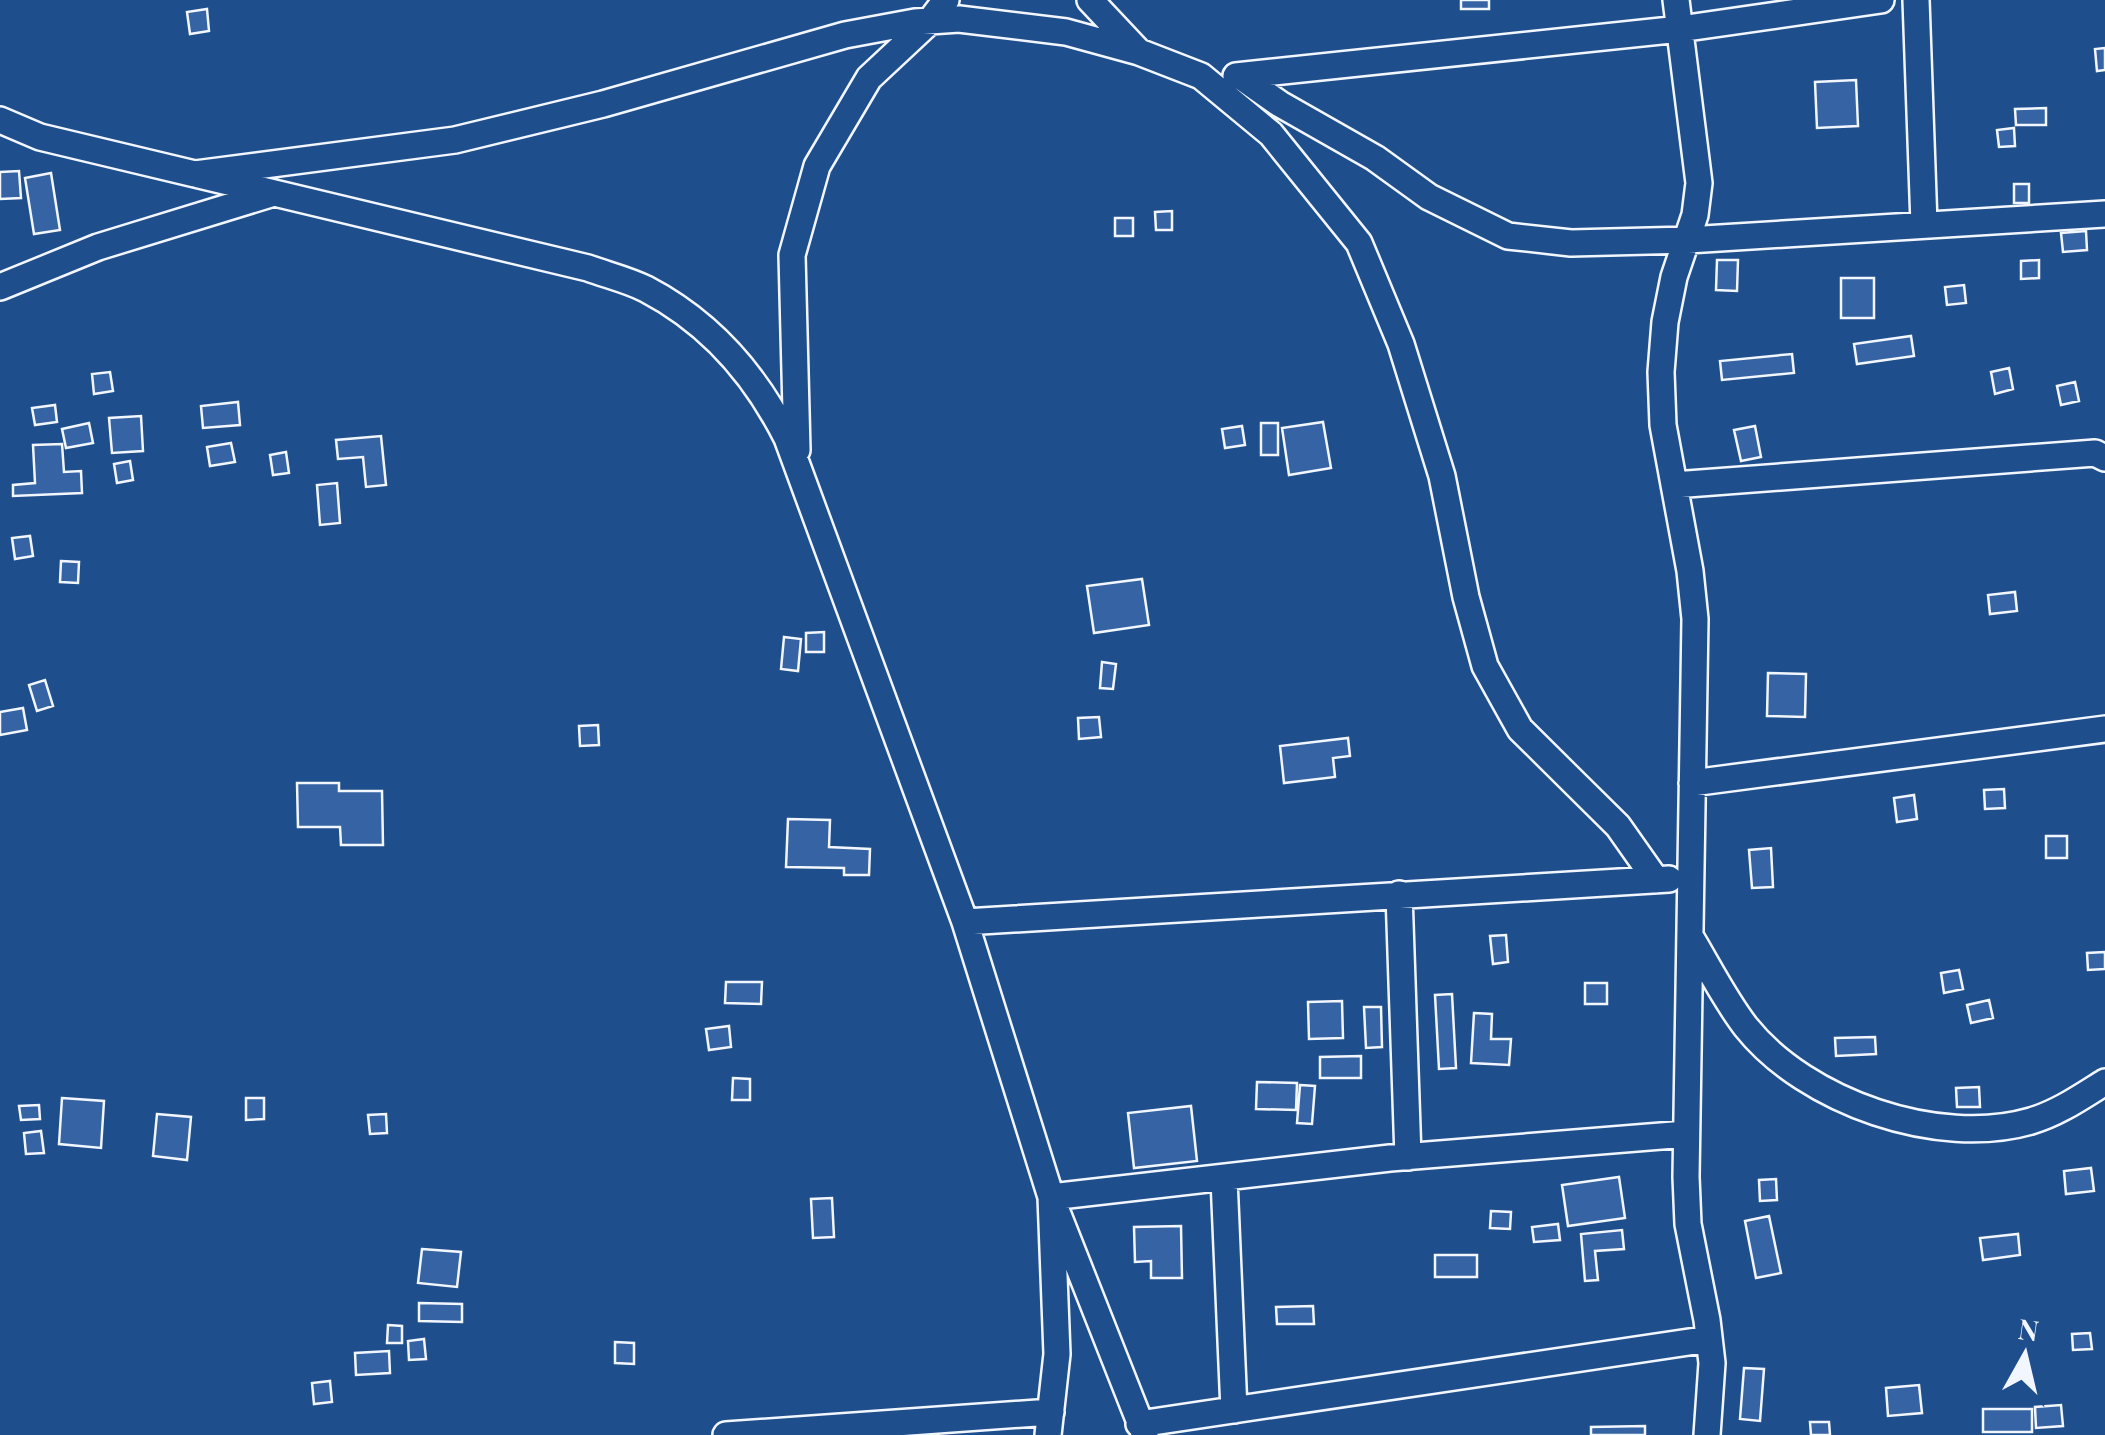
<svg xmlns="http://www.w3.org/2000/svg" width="2105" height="1435" viewBox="0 0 2105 1435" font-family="'Playfair Display',serif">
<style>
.building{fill:#3563a3;stroke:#f2f6ff;stroke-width:2.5}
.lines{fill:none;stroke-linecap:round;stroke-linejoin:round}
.minor-casing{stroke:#f2f6ff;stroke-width:30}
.minor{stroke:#1f4e8c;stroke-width:25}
</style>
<rect width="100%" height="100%" fill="#1f4e8c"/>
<!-- building -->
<path class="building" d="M1461 0H1489V9H1461Z
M207 9 209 31 190 34 187 12Z
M2105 48V70L2097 71 2095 49Z
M1856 80 1858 126 1817 128 1815 82Z
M2046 108V125H2016L2015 109Z
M2014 128 2015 146 1999 147 1997 130Z
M19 171 21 198 0 199V172Z
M51 173 60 230 34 234 25 178Z
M2014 184H2029V203H2014Z
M1172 211V230H1156L1155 212Z
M1115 218H1133V236H1115Z
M2086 231 2087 250 2063 252 2061 233Z
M1717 260H1738L1737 291 1716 290Z
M2039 260V278L2021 279V261Z
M1841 278H1874V318H1841Z
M1964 285 1966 303 1947 305 1945 287Z
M1911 336 1914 356 1857 364 1854 344Z
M1792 354 1794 373 1722 380 1720 361Z
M2009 368 2013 389 1995 394 1991 372Z
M110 372 113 391 94 394 92 374Z
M2075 382 2079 401 2061 405 2057 386Z
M238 402 240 425 203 428 201 406Z
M55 405 57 422 35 425 32 408Z
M141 416 143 451 112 453 109 418Z
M1323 422 1331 468 1289 475 1282 428Z
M89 423 93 443 66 448 62 429Z
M1261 423H1278V455H1261Z
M1242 426 1245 445 1225 448 1222 429Z
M1755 426 1761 457 1741 461 1734 430Z
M381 436 386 485 366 487 363 457 338 459 336 440Z
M231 443 235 462 210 466 207 447Z
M62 444 64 472 81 471 82 493 13 496V485L35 483 33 445Z
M286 452 289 473 273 475 270 455Z
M130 461 133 480 117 483 114 464Z
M337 483 340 523 320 525 317 485Z
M30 536 33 556 15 559 12 538Z
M61 561 79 562 78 583 60 582Z
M1142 579 1149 625 1094 633 1087 586Z
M2015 592 2017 611 1990 614 1988 595Z
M824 632V652H806V633Z
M784 637 801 639 798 671 781 669Z
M1102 662 1116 664 1113 689 1100 688Z
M1768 673 1806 674 1805 717 1767 716Z
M45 680 53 706 37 711 29 685Z
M23 708 27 730 0 735V712Z
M1099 717 1101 737 1079 739 1078 718Z
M598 725 599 745 580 746 579 726Z
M1348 738 1350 756 1333 758 1335 777 1284 783 1280 746Z
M297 783H339V791H382L383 845H341L340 827H298Z
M2004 789 2005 808 1985 809 1984 790Z
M1914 795 1917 819 1897 822 1894 798Z
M788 819 830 820 829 847 870 849 869 875H844V868L786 867Z
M2046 836H2067V858H2046Z
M1771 848 1773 887 1752 888 1749 850Z
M1506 935 1508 962 1493 964 1490 936Z
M2105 952V969L2088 970 2087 953Z
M1959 970 1963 989 1944 993 1941 973Z
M726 982H762L761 1004 725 1003Z
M1585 983H1607V1004H1585Z
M1452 994 1456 1068 1439 1069 1435 995Z
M1989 1000 1993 1018 1971 1023 1967 1005Z
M1342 1001 1343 1038 1309 1039 1308 1002Z
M1364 1007H1381L1382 1047 1366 1048Z
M1474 1013 1492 1014 1491 1039H1511L1509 1065 1471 1063Z
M729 1026 731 1047 709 1050 706 1029Z
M1875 1037 1876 1054 1836 1056 1835 1038Z
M1361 1056V1078H1320V1057Z
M733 1078 750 1079V1100H732Z
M1257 1082 1297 1083 1296 1110 1256 1109Z
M1300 1085 1315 1086 1312 1124 1297 1123Z
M1979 1087 1980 1107H1957L1956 1088Z
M62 1098 104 1101 101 1148 59 1144Z
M246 1098H264V1119L246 1120Z
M39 1105 40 1119 21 1120 19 1106Z
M1191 1106 1197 1161 1134 1168 1128 1113Z
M157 1114 191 1117 187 1160 153 1156Z
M386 1114 387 1133 370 1134 368 1115Z
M41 1131 44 1153 26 1154 24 1133Z
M2091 1168 2094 1191 2066 1194 2064 1171Z
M1619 1177 1625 1218 1568 1226 1562 1185Z
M1776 1179 1777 1200 1760 1201 1759 1180Z
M832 1198 834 1237 813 1238 811 1199Z
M1491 1211 1511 1212 1510 1229 1490 1228Z
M1769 1216 1781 1273 1756 1278 1745 1221Z
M1558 1224 1560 1240 1534 1242 1532 1227Z
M1181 1226 1182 1278H1151V1261L1135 1262 1134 1227Z
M1622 1230 1624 1249 1595 1251 1598 1280 1585 1281 1581 1234Z
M2018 1234 2020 1255 1983 1260 1980 1238Z
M422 1249 461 1252 457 1287 418 1283Z
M1435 1255H1477V1277H1435Z
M419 1303 462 1304V1322L419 1321Z
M1313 1306 1314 1324H1277L1276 1307Z
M388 1325 402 1326V1343H387Z
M2090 1333 2092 1349 2073 1350 2072 1334Z
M424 1339 426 1359 409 1360 408 1341Z
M615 1342 634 1343V1364L615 1363Z
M389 1351 390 1373 356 1375 355 1353Z
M1744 1368 1764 1369 1760 1421 1740 1419Z
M330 1381 332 1402 314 1404 312 1383Z
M1919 1385 1922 1413 1888 1416 1886 1388Z
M2061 1405 2063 1426 2036 1428 2035 1407Z
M1983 1409H2032V1432H1983Z
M1810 1422H1829L1830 1435H1811Z
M1645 1426V1435H1591V1427Z"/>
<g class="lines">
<!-- minor casing -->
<g class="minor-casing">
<path id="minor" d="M1090 0 1138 51
M1676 0 1699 183 1695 215 1674 277 1665 322 1661 372 1663 425 1690 571 1695 619 1686 1177 1688 1224 1707 1320 1712 1363 1707 1435
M1916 0 1924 224
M1236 76 1680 29 1881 0
M1240 76 1280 104 1375 158 1429 197 1508 236 1571 243 1688 240 2105 214
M0 120 40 137 588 268C607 275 628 280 646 289 711 323 755 374 787 438L965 922 1051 1197 1145 1435
M195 174 455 140 603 104 845 35 915 22 959 19 1066 32 1139 52 1201 76 1271 134 1359 243 1401 344 1442 476 1466 597 1485 666 1520 729 1618 826 1656 880
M0 287 98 247 274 193
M797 450 792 255 817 166 869 78 930 21 946 0
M1674 485 2095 453 2105 458
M1692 783 2105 729
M1399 894 1408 1157
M965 922 1669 879
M1690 936C1708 966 1725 1000 1746 1027 1806 1102 1938 1148 2031 1121 2058 1113 2081 1097 2105 1082
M1224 1179 1234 1410
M1139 1424 1709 1339
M726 1435 1051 1412
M1048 1435 1057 1354 1051 1197 1390 1158 1686 1134"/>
</g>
<!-- minor -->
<use href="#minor" class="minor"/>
</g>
<!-- north arrow -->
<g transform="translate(2025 1355) rotate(8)" stroke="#1f4e8c" stroke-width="8" paint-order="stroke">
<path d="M0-8L18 38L0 25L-18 38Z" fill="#f2f6ff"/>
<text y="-15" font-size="28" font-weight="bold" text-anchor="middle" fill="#f2f6ff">N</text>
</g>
</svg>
